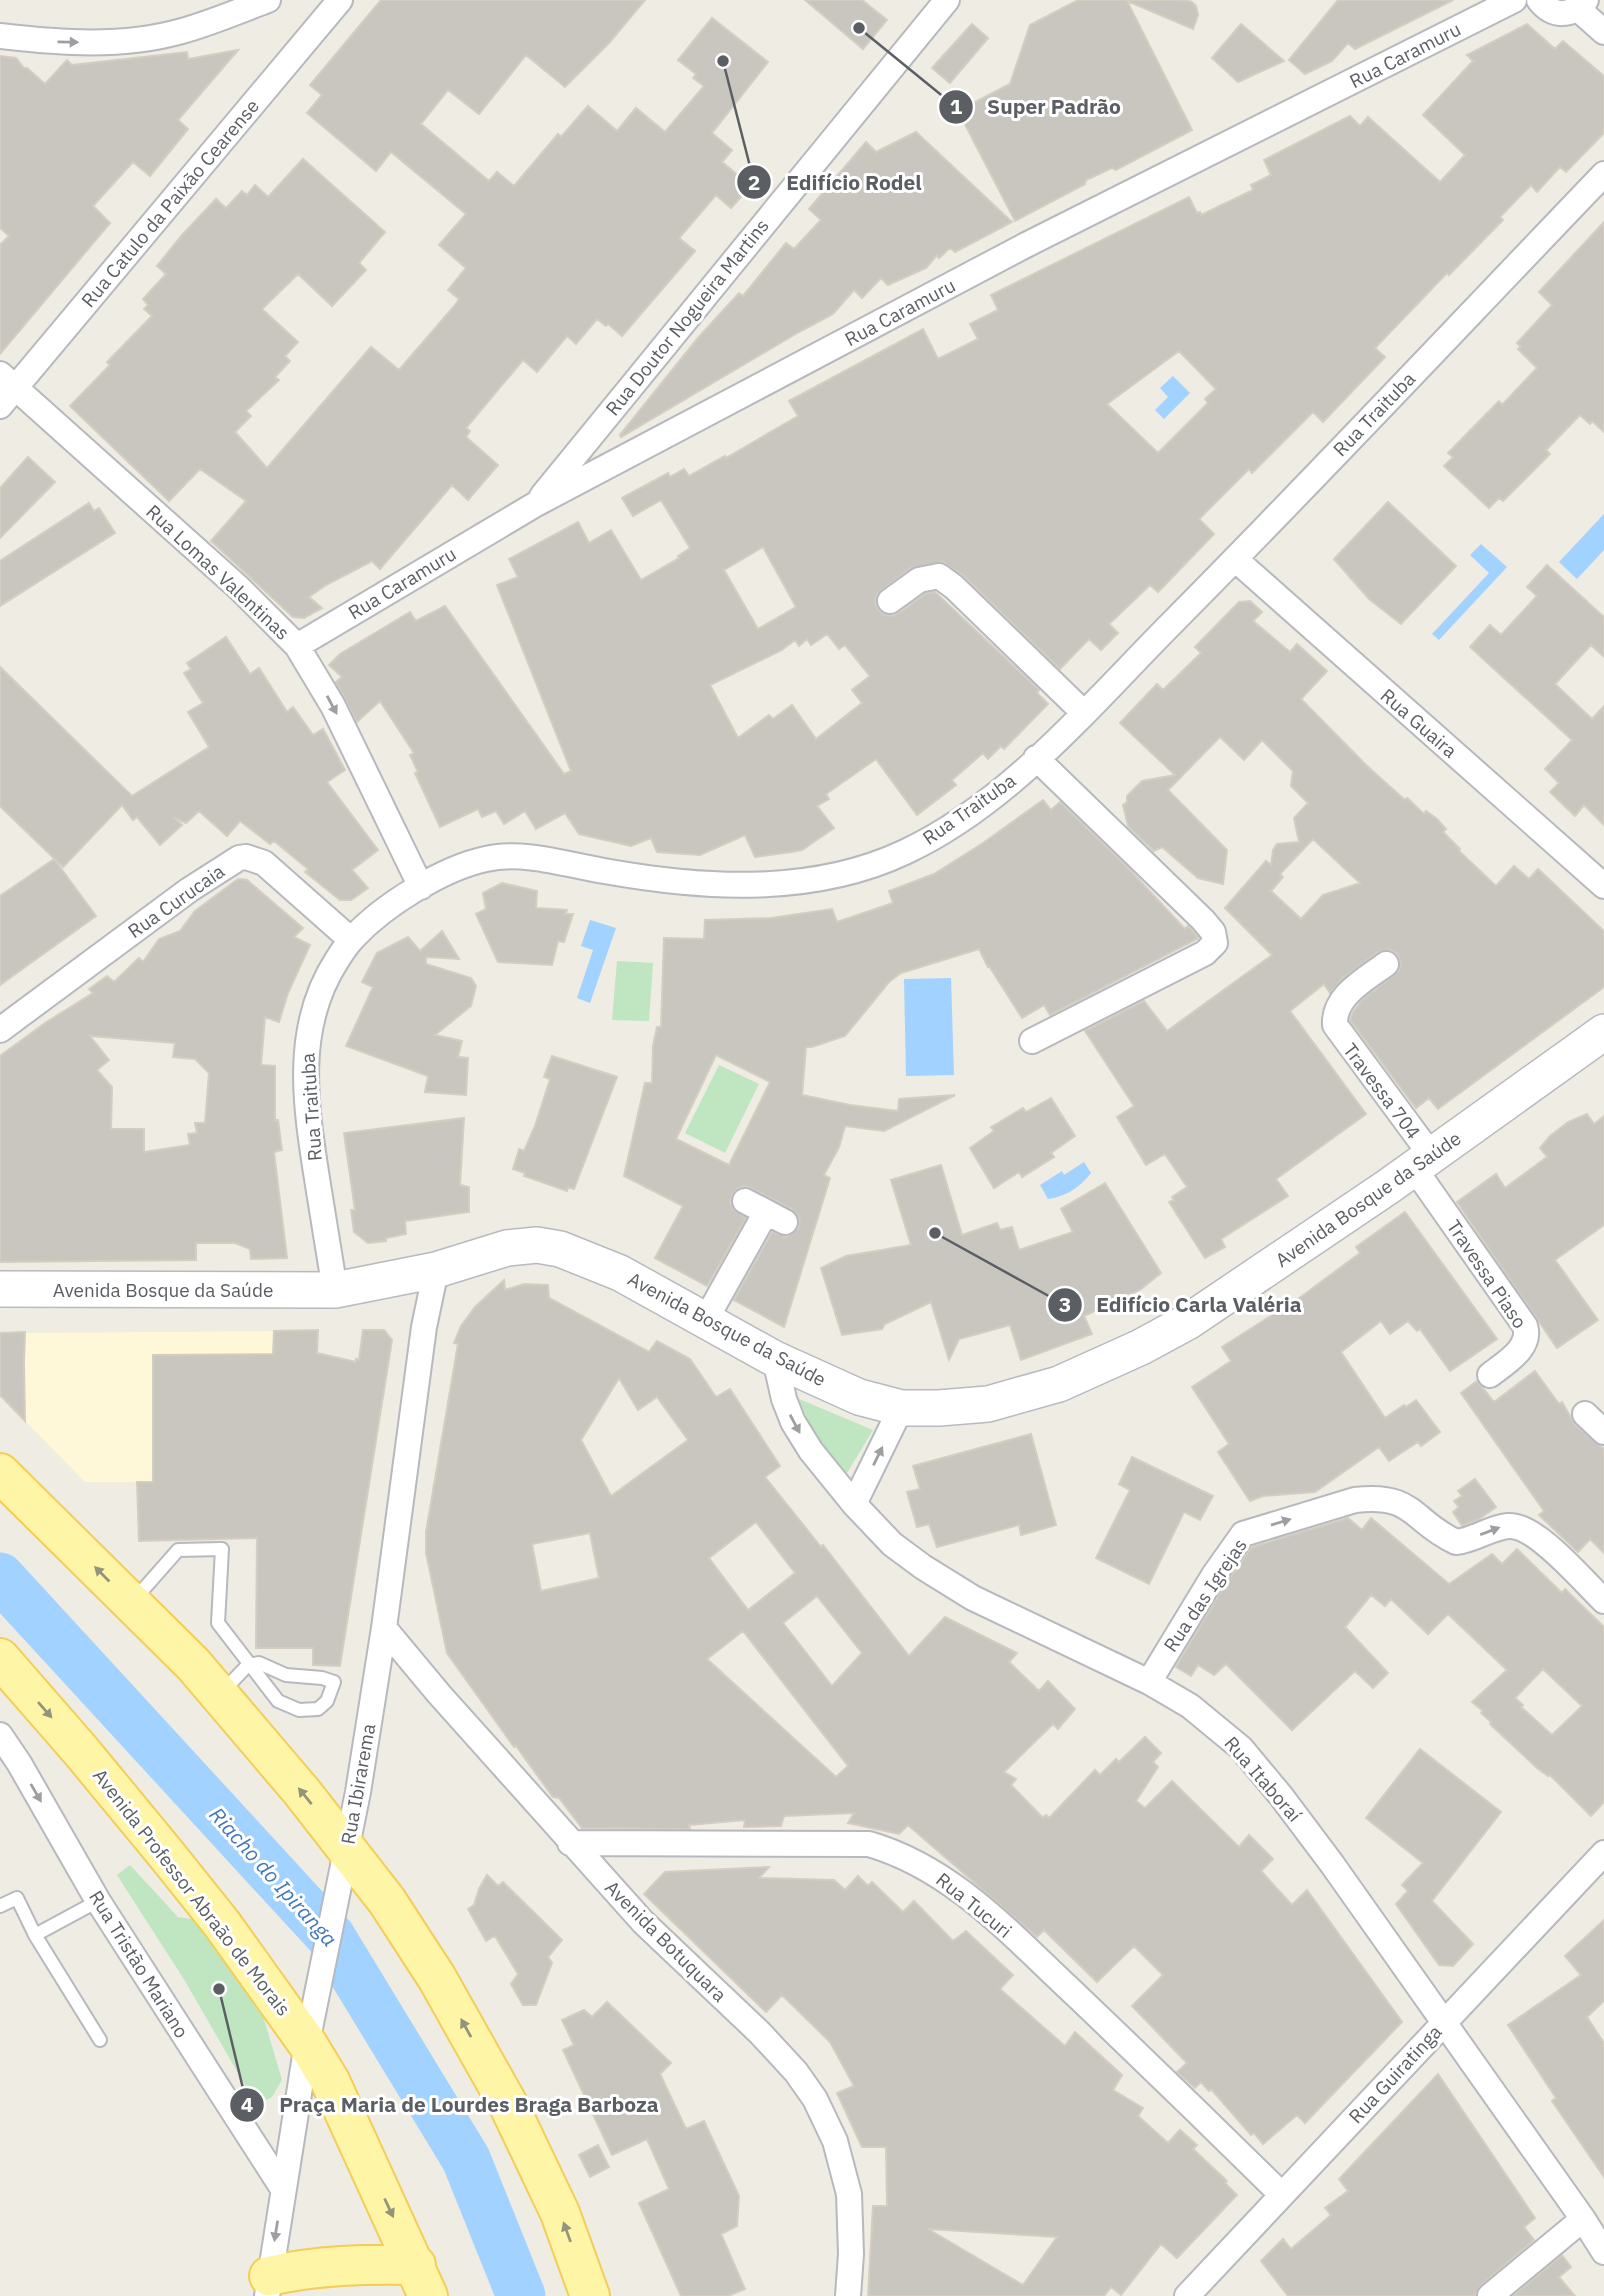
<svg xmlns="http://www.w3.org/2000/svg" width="1604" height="2296" viewBox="0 0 1604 2296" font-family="'IBM Plex Sans',sans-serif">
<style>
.commercial{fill:#fef7d8}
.green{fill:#bfe6c1}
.water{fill:#a2d2ff}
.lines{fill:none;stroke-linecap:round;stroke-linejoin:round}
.river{stroke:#a2d2ff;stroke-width:49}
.building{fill:#c9c6c0;stroke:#d3cec1;stroke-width:2;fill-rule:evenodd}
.lane-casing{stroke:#b6b9bd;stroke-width:16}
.street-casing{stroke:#b6b9bd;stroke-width:28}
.secondary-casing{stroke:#b7babf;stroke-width:38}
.primary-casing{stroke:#f2ce58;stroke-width:42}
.lane{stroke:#fff;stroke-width:12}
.street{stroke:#fff;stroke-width:24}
.secondary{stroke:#fff;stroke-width:35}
.primary{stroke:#fff5a7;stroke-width:38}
.oneway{fill:#9d9fa2}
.oneway2{fill:#94947b}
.labels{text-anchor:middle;stroke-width:6;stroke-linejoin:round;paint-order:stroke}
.street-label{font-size:19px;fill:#5b5f64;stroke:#fff}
.water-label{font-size:21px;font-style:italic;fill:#4177ba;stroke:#fff}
.leader{fill:none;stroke:#5b5f64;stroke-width:2.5}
.callout-dot{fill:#5b5f64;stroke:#fff;stroke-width:2.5}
.mark-label{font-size:21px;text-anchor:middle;font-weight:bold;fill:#fff}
.callout-label{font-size:21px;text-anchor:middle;font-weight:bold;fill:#5b5f64;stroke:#fff;stroke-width:6;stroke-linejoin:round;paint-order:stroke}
</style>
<rect width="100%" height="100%" fill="#eeece3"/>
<!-- commercial -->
<path class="commercial" d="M274 1331 267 1482H85L25 1421V1333Z"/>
<!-- green -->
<path class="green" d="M617 961 653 963 649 1021 612 1020Z
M719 1065 759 1084 725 1153 685 1133Z
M799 1399 873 1430 841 1483 820 1449Z
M130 1865 178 1917 203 1921 254 1998 264 2019 282 2080 272 2097 261 2103 253 2099 185 1981 117 1875Z"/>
<!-- water -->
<path class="water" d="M1173 376 1190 393 1164 419 1155 410 1168 397 1160 388Z
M1604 514V550L1577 579 1559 562Z
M1481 544 1507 567 1439 640 1432 634 1489 573 1470 555Z
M590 920 616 928 590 1003 577 998 593 950 581 946Z
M951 978 954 1075 906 1076 904 979Z
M1084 1162 1091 1173C1079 1188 1067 1196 1048 1199L1040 1185 1062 1171 1064 1175Z"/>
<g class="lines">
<!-- river -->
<path class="river" d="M0 1577 331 1937 466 2159 521 2296"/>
</g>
<!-- building -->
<path class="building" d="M381 0H645L609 43 565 87 526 55 479 114 448 90 421 124 489 181 497 172 514 186 558 134 561 137 588 106 617 131 636 108 665 132 704 86 693 78 696 74 678 60 712 18 768 62 712 133 732 150 722 162 751 186 731 208 716 195 679 238 695 251 622 336 608 324 606 326 597 319 576 344 567 336 537 372 523 360 466 428 470 431 466 437 498 465 468 500 452 485 380 569 372 561 326 585 309 597 322 608 304 618 293 617 211 541 246 501 200 469 169 501 70 406 110 365 107 362 152 316 144 309 148 305 143 299 166 274 157 266 182 235 216 199 226 208 242 191 247 195 255 185 268 197 303 159 385 232 359 263 366 270 332 306 298 274 262 309 298 342 285 356 290 361 275 377 279 380 246 411 251 416 235 432 267 468 371 347 399 370 456 304 459 299 448 290 466 268 439 245 466 214 391 152 376 171 307 113 322 95 310 85Z
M805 0H862L887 20 863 49Z
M1078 0H1182L1192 2 1196 6 1198 15 1193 29 1127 1 1192 130 1116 170 1112 168 1086 180 1085 184 1015 221 958 111 1010 84 1030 25Z
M1338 0H1453L1355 49 1348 43 1332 61 1305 74 1289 60Z
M972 24 988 38 950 83 932 68Z
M1241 24 1284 61 1238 82 1212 58Z
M1527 24 1555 49 1563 41 1604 76V133L1566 172 1560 167 1537 192 1531 185 1500 217 1503 220 1449 275 1447 273 1375 348 1385 357 1323 422 1313 412 1252 473 1249 469 1199 519 1214 534 1158 592 1150 585 1109 624 1118 633 1101 650 1089 639 1060 669 964 576 943 562 911 568 877 594 875 602 878 609 883 614 891 616 899 613 925 594 935 592 1039 690 1037 693 1048 704 1004 749 1001 746 988 759 983 753 952 780 956 785 917 815 876 759 826 794 829 799 817 806 834 828 802 850 791 852 755 857 745 835 700 855 657 852 651 838 631 846 579 834 565 813 536 829 525 811 504 824 496 811 482 817 478 809 440 827 415 773 418 772 410 755 414 753 380 701 357 722 336 682 342 677 329 665 340 654 410 612 416 621 445 606 564 774 571 771 497 585 518 577 509 559 578 522 589 543 611 530 641 580 679 558 678 556 690 548 661 500 633 516 622 498 668 473 670 477 684 469 689 476 725 456 726 458 798 416 789 401 923 329 938 359 978 339 970 324 998 310 991 295 1189 197 1197 213 1200 212 1201 215 1253 190 1251 185 1271 175 1264 160 1350 116 1360 126 1368 117 1440 182 1465 155 1423 115 1473 61 1467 55ZM1179 351 1216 389 1205 399 1208 403 1158 453 1107 404ZM763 547 796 607 758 629 724 570ZM827 634 839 649 845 645 870 676 852 690 862 703 816 739 792 705 773 719 769 715 738 738 710 685 782 650 795 640 799 646 807 639 811 645Z
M238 50 178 120 188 129 150 176 133 162 93 206 110 223 0 354V245L9 236 0 228V56L16 58 24 68H27L45 84 67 60 72 65 187 52 188 59Z
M916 132 1012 222 955 252 950 248 939 258 937 255 926 268 888 285 881 278 862 298 854 290 833 314 799 332 621 437 620 435 697 339 739 293 743 296 786 243 794 249 821 220 809 209 866 142 876 152Z
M1604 222V432L1592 421 1590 424 1580 415 1546 450 1550 454 1503 501 1499 498 1489 508 1444 466 1453 457 1448 453 1499 401 1502 405 1537 368 1518 349 1521 347 1517 343 1552 305 1539 292Z
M28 457 55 482 0 538V488Z
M1388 502 1456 566 1401 624 1369 599 1334 559Z
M89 503 94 511 99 508 115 533 0 606V561Z
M1547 565 1604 617V657L1591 645 1555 684 1592 719 1604 706V825L1584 805 1575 816 1550 792 1559 783 1545 769 1572 740 1470 647 1490 625 1501 635 1537 596 1527 587Z
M1250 601 1262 612 1253 621 1290 652 1297 644 1327 671 1301 699 1367 766 1405 800 1407 798 1424 814 1426 811 1437 819 1446 829 1443 832 1460 849 1459 851 1496 886 1514 866 1529 879 1538 869 1604 931V987L1438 1109 1429 1098 1416 1108 1350 1020 1353 1012 1362 1000 1399 971 1401 963 1398 955 1391 950 1378 952 1343 978 1330 993 1324 984 1290 1011 1366 1114 1276 1179 1288 1196 1221 1239 1225 1247 1205 1258 1169 1202 1174 1200 1172 1197 1187 1187 1165 1154 1146 1165 1117 1117 1134 1106 1085 1031 1144 1001 1167 1031 1272 955 1225 908 1266 861 1271 865 1273 850 1277 844 1299 842 1294 818 1308 803 1291 786 1293 771 1262 740 1244 760 1220 737 1168 790 1227 850 1223 884 1198 878 1162 847 1154 851 1128 826 1123 805 1127 802V796L1142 781 1175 775 1120 723 1157 684 1163 690 1201 653 1195 647 1239 602ZM1313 839 1360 883 1323 895 1301 919 1271 891 1283 877 1280 874Z
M226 637 250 674 259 668 287 712 293 707 313 735 323 729 345 770 327 782 378 850 352 870 368 888 351 900H340L305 872 308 869 274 841 270 844 240 821 227 836 199 811 186 823 173 817 182 825 160 845 137 817 133 820 122 805 63 867 0 806V667L132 796 209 747 188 712 203 703 184 673 191 669 187 663Z
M1043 800 1051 810 1060 802 1127 867 1185 929 1188 926 1199 938 1050 1015 1044 1005 1022 1018 989 966 988 967 979 949 901 973 889 982 845 1036 812 1047H806L802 1095 850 1105 898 1111 899 1099 955 1095 884 1131 845 1126 839 1147 824 1175 830 1178 784 1327 734 1300 772 1232 786 1237 798 1229 800 1221 797 1214 792 1209 751 1188 744 1186 737 1189 732 1195 730 1202 733 1209 746 1218 707 1286 655 1258 683 1206 624 1176 645 1083H652L653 1046 657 1027H661L664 938 704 939 705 920 771 918 832 909 837 922 893 903 889 891 934 874 983 843ZM716 1055 770 1082 729 1165 676 1139Z
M54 859 96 916 0 985V896Z
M238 879 247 880 303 928 294 937 310 945 288 993 279 1022 265 1017 261 1065 275 1066V1120H278L282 1150 274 1152 287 1258 251 1259 250 1249 235 1243H196V1260L0 1262V1056L45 1023 93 993 89 989 107 976 114 982 139 958 143 962 159 939 180 931 195 911ZM90 1036 175 1043 173 1057 195 1059 209 1073 205 1123H195L197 1133 188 1134 190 1145 144 1152V1129H111L112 1087 97 1070 109 1060Z
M502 883 537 891 536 908 567 910 565 914H573L564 942 558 941 552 965 498 962 476 914 486 909 483 893Z
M442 931 459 959 426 957V964L471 978 476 986 471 1006 435 1035 462 1041 458 1057 468 1058 466 1095 425 1092 428 1076 346 1046 373 987 362 982 377 953 408 937 420 951Z
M552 1056 617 1077 574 1189 568 1187 567 1191 524 1176 525 1173 513 1169 519 1149 524 1151 535 1126 550 1079 544 1077Z
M1051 1098 1075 1136 1051 1153 1054 1157 1022 1177 1019 1172 994 1188 970 1148 994 1131 991 1127 998 1123 1023 1108 1026 1112Z
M1587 1114 1594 1124 1604 1116V1225L1555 1260 1598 1320 1557 1348 1457 1202 1496 1174 1505 1188 1547 1157 1540 1148 1550 1136 1568 1122Z
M464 1118 460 1185 469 1187V1212L405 1221 406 1234 386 1238V1241L368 1243 354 1232 351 1210H355L344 1133Z
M941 1165 962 1235 997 1223 1000 1230 1012 1227 1019 1250 1073 1232 1061 1209 1105 1183 1161 1273 1140 1290 1084 1316 1092 1334 1021 1360 1010 1325 959 1339 949 1360 931 1302 885 1324 882 1329 842 1335 821 1268 846 1256 911 1245 891 1180Z
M1405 1212 1497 1339 1450 1371 1420 1329 1417 1331 1408 1321 1390 1334 1381 1321 1341 1352 1385 1418 1404 1405 1406 1407 1416 1400 1440 1432 1421 1446 1418 1442 1389 1461 1379 1447 1315 1492 1263 1496 1250 1501 1218 1452 1229 1444 1192 1387 1231 1361 1222 1347 1302 1296 1360 1253 1356 1247Z
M504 1280 505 1290 524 1284 548 1285 549 1298 649 1352 657 1341 690 1359 716 1397 730 1389 780 1466 765 1477 821 1547 823 1545 909 1656 945 1617 1017 1653 1009 1662 1039 1691 1048 1681 1075 1709 1058 1729 1053 1724 1004 1772 1016 1779 1011 1785 1043 1818 1046 1815 1049 1818 1095 1770 1100 1775 1116 1759 1119 1762 1145 1737 1161 1753 1153 1762 1158 1767 1136 1801 1145 1808 1172 1781 1239 1847 1249 1835 1273 1859 1261 1871 1292 1905 1307 1890 1402 2022 1305 2123 1297 2115 1263 2144 1254 2133 1251 2135 1211 2089 1209 2091 1201 2082 1195 2088 1177 2072 1187 2063 1132 2006 1163 1975 1134 1946 1097 1982 1044 1930 1037 1937 908 1825 899 1834 848 1823 854 1813 784 1816 781 1826 744 1827 745 1820 689 1825 690 1829 582 1828 559 1798 553 1797 516 1746 514 1747 447 1653 426 1553V1532L458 1344 454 1343 461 1326 475 1307ZM619 1378 638 1410 657 1397 688 1440 611 1496 581 1440ZM756 1522 795 1573 748 1610 709 1558ZM590 1533 599 1578 541 1591 532 1544ZM817 1596 862 1653 832 1686 783 1623ZM743 1631 848 1766 836 1777 707 1659Z
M318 1330 317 1353 356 1362V1359L359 1360 363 1330H384L392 1340 340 1666 313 1665V1648H256L257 1538 139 1541 137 1482H153V1355L273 1354 274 1331Z
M25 1332 24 1363 25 1421 0 1395V1333Z
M1535 1371 1559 1404 1562 1402 1575 1425 1604 1449V1553L1590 1539 1578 1552 1539 1515 1544 1511 1461 1393 1477 1381 1494 1402Z
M1031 1434 1056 1525 1021 1535 1019 1525 937 1547 929 1524 917 1527 907 1492 920 1489 913 1466Z
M1132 1457 1213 1496 1200 1520 1184 1512 1149 1584 1096 1558 1130 1490 1119 1484Z
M1475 1479 1496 1507 1479 1519 1462 1526 1453 1512 1459 1507 1454 1501 1462 1496 1458 1491Z
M1348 1518 1362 1530 1371 1518 1449 1584 1492 1554 1502 1564 1517 1549 1562 1593 1565 1589 1604 1627V1802L1591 1816 1550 1775 1548 1776 1537 1768 1490 1724 1491 1722 1481 1713 1483 1711 1472 1702 1507 1670 1448 1614 1428 1634 1391 1599 1385 1606 1371 1595 1345 1627 1388 1673 1373 1688 1355 1671 1292 1730 1226 1664 1214 1675 1198 1665 1191 1676 1176 1667 1226 1583 1252 1547ZM1543 1669 1582 1706 1552 1735 1521 1707 1523 1705 1515 1698Z
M1420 1749 1501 1812 1432 1901 1473 1944 1453 1966 1439 1965 1396 1904 1408 1891 1402 1885 1423 1863 1366 1818Z
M769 1867 759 1878 834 1880 845 1890 858 1876 868 1886 872 1882 903 1912 914 1901 953 1941 966 1931 1013 1975 1000 1989 1065 2046 1075 2032 1122 2075 1113 2090 1143 2108 1138 2116 1168 2143 1180 2130 1197 2145 1193 2149 1227 2181 1225 2183 1237 2195 1177 2258 1161 2244 1121 2295 1111 2287 1104 2296H868L873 2206H887L886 2147H862L837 2093 854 2086 830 2042 782 1995 766 2012 644 1894 665 1872ZM928 2229 1057 2237 1023 2285Z
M487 1875 498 1886 503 1882 562 1940 548 1957 552 1963 536 2005H523L511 1984 518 1974 495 1936 486 1941 468 1909 474 1905 479 1889Z
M1604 1920V2001L1587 2017 1604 2043V2177L1552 2101 1556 2098 1508 2025 1581 1975 1565 1956Z
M607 2002 671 2063 660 2074 686 2129 704 2121 739 2196 737 2226 721 2234 745 2289 728 2296H681L639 2203 669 2189 647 2139 612 2155 563 2050 574 2045 562 2020 584 2010 592 2017Z
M1438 2074 1535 2218 1524 2227 1534 2240 1481 2285 1475 2296H1288L1261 2261 1283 2239 1291 2249 1331 2215 1325 2208 1348 2191 1339 2179Z
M598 2145 609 2167 590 2177 579 2155Z
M1562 2255 1571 2267 1559 2277 1575 2296H1513Z"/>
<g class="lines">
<!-- lane casing -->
<g class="lane-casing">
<path id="lane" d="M134 1600 178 1550 222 1549 218 1623 278 1701 299 1710 318 1709 327 1701 334 1682 322 1678 286 1675 259 1663 248 1665 223 1691
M0 1906 17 1898 35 1935 98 1901
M35 1935 100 2040"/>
</g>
<!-- street casing -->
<g class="street-casing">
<path id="street" d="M1539 0C1553 18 1571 17 1586 0
M1578 9 1604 32
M0 36C60 43 122 48 182 31 211 23 239 11 268 0
M0 374 239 588 297 646 333 706 421 887
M0 406 340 0
M542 496 947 0
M1235 559 1604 886
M890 601 919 580 939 576 954 587 1083 712
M297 646 536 504 1026 245 1514 0
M1386 964C1366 979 1333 996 1335 1025L1431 1155
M0 1030 189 890 239 858 246 857 264 863 350 939
M1032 1041 1205 953 1215 943 1213 932 1203 920 1036 758
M1414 1168 1525 1326C1532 1348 1505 1363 1490 1375
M745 1201 785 1222
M335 1290C329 1255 324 1220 318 1185 306 1109 292 1029 337 960 342 952 347 944 354 937 384 905 443 868 486 859 525 850 571 866 610 872 707 889 814 895 905 852 1008 804 1089 707 1168 627 1316 478 1459 325 1604 174
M705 1321 766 1212
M775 1359 784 1399 793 1422 811 1451 854 1504 892 1544 923 1567 973 1598 1149 1682 1190 1706 1241 1748 1281 1796 1332 1864 1583 2219 1604 2252
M1585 1414 1604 1432
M854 1504 901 1408
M384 1628 439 1694 643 1922 760 2033 796 2072 815 2099 835 2141 849 2194 851 2254 848 2296
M1149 1682 1214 1575 1243 1534 1355 1500C1415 1493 1411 1521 1456 1542 1475 1540 1489 1528 1508 1526 1535 1523 1584 1582 1604 1601
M0 1735 19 1763 98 1901 283 2189
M570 1843 869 1844C955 1869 1014 1938 1078 1997 1146 2062 1214 2128 1281 2194
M267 2296 307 2043 358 1792 384 1628 424 1327 436 1270
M1187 2296 1604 1853
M1490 2296 1583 2219"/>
</g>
<!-- secondary casing -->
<g class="secondary-casing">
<path id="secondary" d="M0 1289 335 1290 436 1270 507 1248 537 1245 560 1249 620 1273 775 1359 859 1397 901 1408H939L988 1404 1059 1384 1141 1347 1189 1321 1389 1186 1604 1032"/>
</g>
<!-- primary casing -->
<g class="primary-casing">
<path id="primary" d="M0 1473 193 1664 302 1792 387 1901 437 1978 509 2106 560 2213 590 2296
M0 1658 81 1751 166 1854 222 1924 307 2043 330 2081 428 2296
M269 2276C318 2265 365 2264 416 2265"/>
</g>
<!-- lane -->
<use href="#lane" class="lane"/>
<!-- street -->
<use href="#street" class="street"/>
<!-- secondary -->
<use href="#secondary" class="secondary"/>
<!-- primary -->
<use href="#primary" class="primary"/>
</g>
<!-- one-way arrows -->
<defs><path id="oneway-solid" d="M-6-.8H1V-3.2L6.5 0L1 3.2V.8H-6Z" transform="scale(1.75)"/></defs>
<g class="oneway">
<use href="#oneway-solid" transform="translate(68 42) rotate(1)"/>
<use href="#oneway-solid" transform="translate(332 705) rotate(62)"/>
<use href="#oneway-solid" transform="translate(795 1424) rotate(62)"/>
<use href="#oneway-solid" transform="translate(878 1456) rotate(-64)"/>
<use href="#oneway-solid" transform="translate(1281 1522) rotate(-17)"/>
<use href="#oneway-solid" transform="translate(1490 1531) rotate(-21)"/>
<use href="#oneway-solid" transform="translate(36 1793) rotate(60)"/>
<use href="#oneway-solid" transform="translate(276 2231) rotate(99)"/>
</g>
<g class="oneway2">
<use href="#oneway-solid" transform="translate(102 1574) rotate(-135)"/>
<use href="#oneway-solid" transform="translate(45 1710) rotate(49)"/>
<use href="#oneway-solid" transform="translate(305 1796) rotate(-129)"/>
<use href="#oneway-solid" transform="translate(466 2028) rotate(-119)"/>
<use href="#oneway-solid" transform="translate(389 2208) rotate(65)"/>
<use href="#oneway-solid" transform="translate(567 2232) rotate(-110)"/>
</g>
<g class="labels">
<!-- street labels -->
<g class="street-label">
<text transform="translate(1405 55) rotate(-27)" y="7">Rua Caramuru</text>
<text transform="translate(170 203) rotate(-50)" y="7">Rua Catulo da Paixão Cearense</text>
<text transform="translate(900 312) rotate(-28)" y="7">Rua Caramuru</text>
<text transform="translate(687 317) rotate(-51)" y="7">Rua Doutor Nogueira Martins</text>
<text transform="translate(1374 414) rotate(-46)" y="7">Rua Traituba</text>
<text transform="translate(218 572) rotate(43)" y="7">Rua Lomas Valentinas</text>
<text transform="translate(402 583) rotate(-31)" y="7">Rua Caramuru</text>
<text transform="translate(1419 723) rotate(41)" y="7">Rua Guaira</text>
<text transform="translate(969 809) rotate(-35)" y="7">Rua Traituba</text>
<text transform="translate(176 901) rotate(-35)" y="7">Rua Curucaia</text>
<text transform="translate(1382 1091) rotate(53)" y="7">Travessa 704</text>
<text transform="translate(311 1107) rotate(-94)" y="7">Rua Traituba</text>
<text transform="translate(1368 1199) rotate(-35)" y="7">Avenida Bosque da Saúde</text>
<text transform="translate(1487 1274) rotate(56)" y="7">Travessa Piaso</text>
<text x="163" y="1297">Avenida Bosque da Saúde</text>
<text transform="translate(727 1329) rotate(28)" y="7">Avenida Bosque da Saúde</text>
<text transform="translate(1205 1595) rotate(-56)" y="7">Rua das Igrejas</text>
<text transform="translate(1263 1779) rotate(49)" y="7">Rua Itaboraí</text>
<text transform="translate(358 1784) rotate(-80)" y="7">Rua Ibirarema</text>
<text transform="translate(192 1892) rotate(52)" y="7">Avenida Professor Abraão de Morais</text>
<text transform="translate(974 1905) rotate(39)" y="7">Rua Tucuri</text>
<text transform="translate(666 1941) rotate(45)" y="7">Avenida Botuquara</text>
<text transform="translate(139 1964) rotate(58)" y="7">Rua Tristão Mariano</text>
<text transform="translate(1395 2074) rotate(-47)" y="7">Rua Guiratinga</text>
</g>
<!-- water labels -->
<g class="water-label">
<text transform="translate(273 1877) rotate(48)" y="7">Riacho do Ipiranga</text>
</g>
</g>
<!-- callouts -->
<path class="leader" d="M859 28L956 107M723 61L754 182M935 1233L1065 1305M219 1989L247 2105"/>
<g class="callout-dot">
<circle cx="859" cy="28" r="7"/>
<circle cx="723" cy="61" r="7"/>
<circle cx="935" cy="1233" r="7"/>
<circle cx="219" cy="1989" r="7"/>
<circle cx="956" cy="107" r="18"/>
<circle cx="754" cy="182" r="18"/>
<circle cx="1065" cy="1305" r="18"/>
<circle cx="247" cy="2105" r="18"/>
</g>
<g class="mark-label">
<text x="956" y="114">1</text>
<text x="754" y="190">2</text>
<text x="1065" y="1312">3</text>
<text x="247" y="2112">4</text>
</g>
<g class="callout-label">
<text x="1054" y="114">Super Padrão</text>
<text x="854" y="190">Edifício Rodel</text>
<text x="1199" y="1312">Edifício Carla Valéria</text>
<text x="469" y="2112">Praça Maria de Lourdes Braga Barboza</text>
</g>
</svg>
